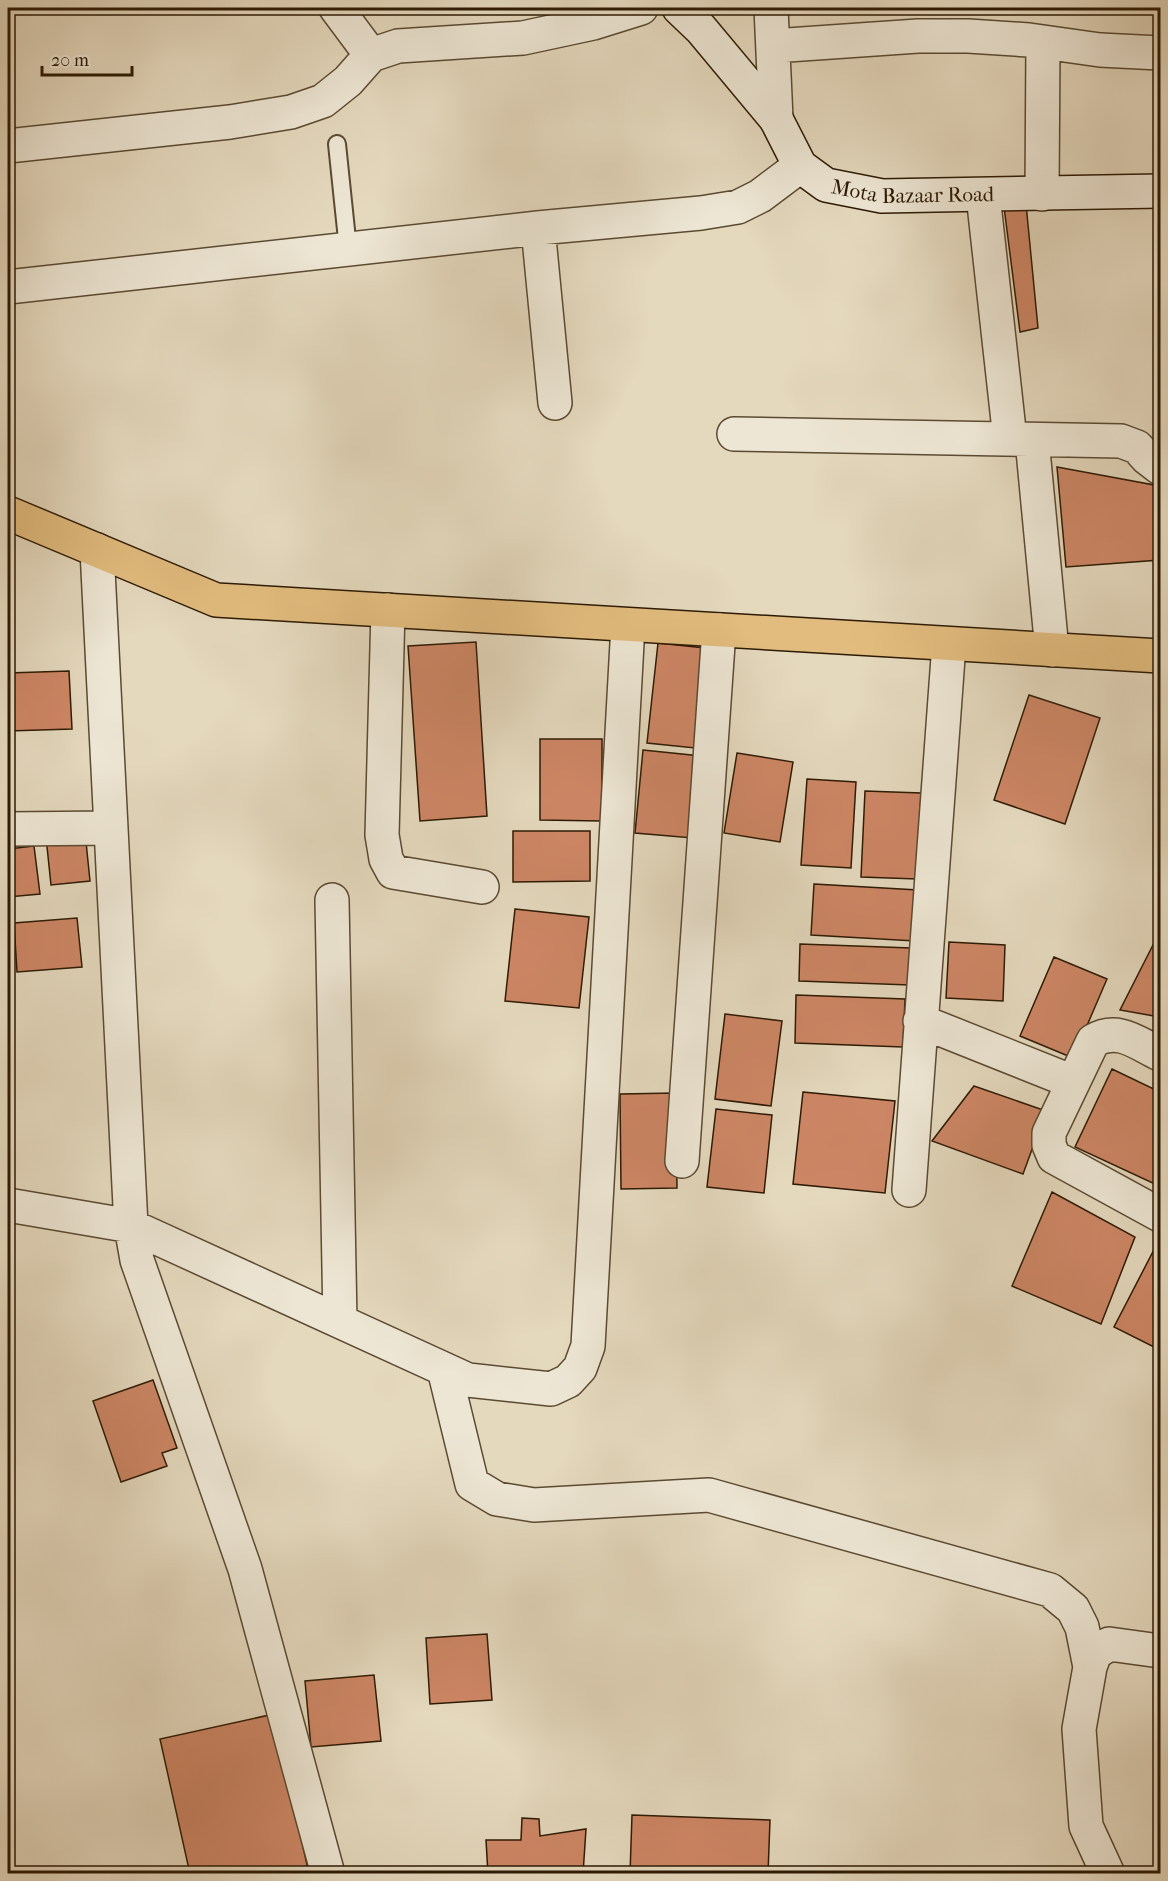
<svg xmlns="http://www.w3.org/2000/svg" width="1168" height="1881" viewBox="0 0 1168 1881" font-family="'IM FELL French Canon',serif">
<style>
.building{fill:#cd8665;stroke:#2d1a04;stroke-width:1.5}
.lines{fill:none;stroke-linecap:round;stroke-linejoin:round}
.lane-casing{stroke:#5b4a32;stroke-width:20}
.street-casing{stroke:#5b4a32;stroke-width:36}
.secondary-casing{stroke:#2d1a04;stroke-width:36}
.primary-casing{stroke:#2d1a04;stroke-width:36}
.lane{stroke:#ede6d4;stroke-width:16}
.street{stroke:#ede6d4;stroke-width:33}
.secondary{stroke:#ede6d4;stroke-width:33}
.primary{stroke:#e2bc7e;stroke-width:33}
.labels{text-anchor:middle;stroke-width:6;stroke-linejoin:round;paint-order:stroke}
.street-label{font-size:21px;fill:#2d1a04;stroke:#ede6d4}
</style>
<rect width="100%" height="100%" fill="#e4d8bd"/>
<filter id="stains"><feTurbulence type="fractalNoise" baseFrequency=".00333" numOctaves="4"/><feColorMatrix values="0 0 0 0 .2 0 0 0 0 .09 0 0 0 0 .02 0 0 0 .5 -.17"/></filter>
<radialGradient id="worn" r=".72"><stop offset=".6" stop-color="#630" stop-opacity="0"/><stop offset="1" stop-color="#630" stop-opacity=".3"/></radialGradient>
<!-- building -->
<path class="building" d="M1026 204 1038 328 1020 332 1004 207Z
M1057 467 1154 485 1160 560 1066 567Z
M476 642 487 816 420 821 408 646Z
M658 643 705 648 695 748 647 743Z
M69 671 72 729 8 731V673Z
M1029 695 1100 718 1065 824 994 800Z
M540 739H602V821L540 820Z
M643 750 701 756 693 838 635 833Z
M737 753 793 762 780 842 724 833Z
M807 779 856 782 851 868 801 865Z
M865 791 921 793 917 879 861 877Z
M513 831H590V881L513 882Z
M85 832 90 881 51 885 46 837Z
M34 846 40 894 8 897V849Z
M814 884 918 890 915 941 811 935Z
M515 909 589 917 579 1008 505 1001Z
M77 918 82 967 17 972 14 923Z
M949 942 1005 945 1003 1001 946 998Z
M1154 943 1160 946V1017L1120 1010Z
M800 944 911 948 910 985 799 981Z
M1054 957 1107 979 1073 1058 1020 1036Z
M796 995 905 999 903 1047 795 1043Z
M725 1014 782 1021 771 1106 715 1099Z
M1112 1069 1160 1092V1178L1157 1185 1075 1147Z
M974 1086 1046 1111 1023 1174 932 1141Z
M803 1092 895 1101 885 1193 793 1184Z
M676 1093 677 1188 621 1189 620 1094Z
M716 1109 772 1115 764 1193 707 1187Z
M1052 1192 1135 1237 1101 1324 1012 1286Z
M1160 1238V1350L1114 1327Z
M153 1380 177 1448 162 1453 167 1466 121 1482 93 1401Z
M487 1634 492 1700 430 1704 426 1638Z
M374 1675 381 1741 311 1747 305 1681Z
M274 1714 309 1874H190L160 1739Z
M632 1815 770 1820 768 1874H630Z
M522 1818 539 1819 540 1836 586 1829 583 1874H488L486 1840H521Z"/>
<g class="lines">
<!-- lane casing -->
<g class="lane-casing">
<path id="lane" d="M337 144 348 249"/>
</g>
<!-- street casing -->
<g class="street-casing">
<path id="street" d="M336 8 371 55
M771 8 776 119
M773 46 918 36H968L1029 40 1100 50 1160 53
M8 146 230 122 291 112 323 101 348 81 371 55 398 46 523 38 593 23 641 8
M1042 194 1043 42
M983 195 1010 439
M538 228 555 403
M8 287 538 228 701 213 738 207 760 196 800 166
M734 434 1121 441 1137 447 1147 458 1160 468
M1032 440 1052 650
M97 550 131 1226 137 1260 245 1569 328 1874
M388 610 382 835 386 859 393 872 482 887
M8 829 111 828
M332 900 340 1321
M920 1021 1073 1082
M1160 1054C1137 1043 1118 1026 1093 1041L1049 1133V1145L1054 1157 1160 1215
M682 1161 719 630
M909 1190 949 644
M8 1205 131 1226 468 1380 551 1389 568 1381 580 1368 588 1346 628 625
M444 1369 472 1484 497 1499 534 1505 709 1495 1050 1590 1073 1609 1082 1627 1090 1667
M1108 1874 1086 1826 1079 1729 1090 1667 1095 1653 1109 1644 1160 1651"/>
</g>
<!-- secondary casing -->
<g class="secondary-casing">
<g id="secondary">
<path id="s1" d="M679 8 701 29 776 119 800 166 826 185 882 196 1160 191"/>
</g>
</g>
<!-- primary casing -->
<g class="primary-casing">
<path id="primary" d="M8 513 216 600 1160 656"/>
</g>
<!-- lane -->
<use href="#lane" class="lane"/>
<!-- street -->
<use href="#street" class="street"/>
<!-- secondary -->
<use href="#secondary" class="secondary"/>
<!-- primary -->
<use href="#primary" class="primary"/>
</g>
<g class="labels">
<!-- street labels -->
<g class="street-label">
<text dy="7" stroke="none"><textPath href="#s1" startOffset="320">Mota Bazaar Road</textPath></text>
</g>
</g>
<!-- margin -->
<rect width="1168" height="1881" fill="none" stroke="#e4d8bd" stroke-width="30"/>
<rect x="9" y="9" width="1150" height="1863" fill="none" stroke="#2d1a04" stroke-width="3"/>
<rect x="15" y="15" width="1138" height="1851" fill="none" stroke="#2d1a04" stroke-width="1.5"/>
<!-- scale -->
<path d="M42 66v9h90v-9" fill="none" stroke="#2d1a04" stroke-width="3"/>
<text x="51" y="66" font-size="18" fill="#2d1a04" stroke="#ede6d4" stroke-width="4.5" paint-order="stroke">20 m</text>
<rect width="100%" height="100%" filter="url(#stains)"/>
<rect width="100%" height="100%" fill="url(#worn)"/>
</svg>
